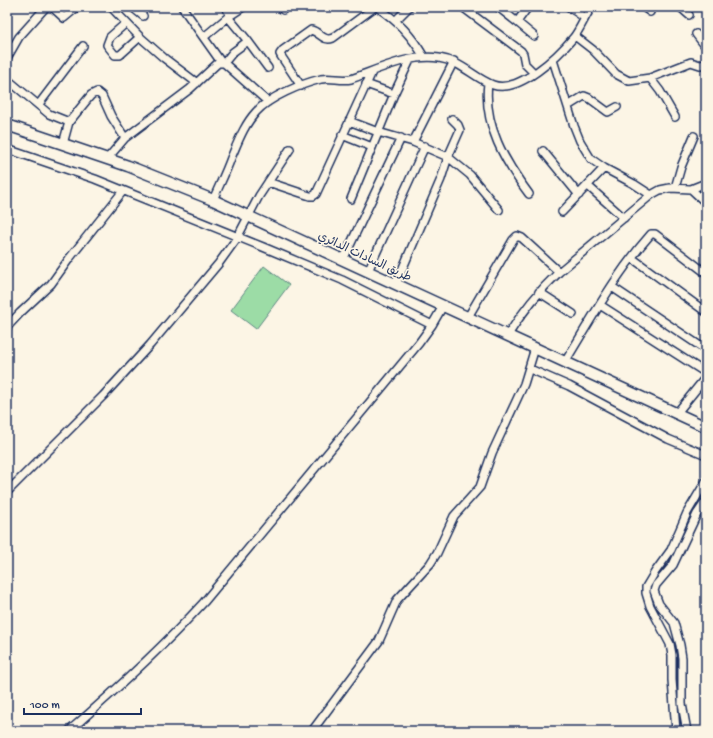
<svg xmlns="http://www.w3.org/2000/svg" width="713" height="738" viewBox="0 0 713 738" font-family="'Gochi Hand','Playpen Sans Arabic',sans-serif">
<style>
.green{fill:#9cdca6;stroke:#5c8682}
.lines{fill:none;stroke-linecap:round;stroke-linejoin:round}
.minor-casing{stroke:#1b2f5e;stroke-width:10}
.secondary-casing{stroke:#1b2f5e;stroke-width:13}
.minor{stroke:#fcf5e5;stroke-width:7}
.secondary{stroke:#fcf5e5;stroke-width:10}
.labels{text-anchor:middle;stroke-width:3.5;stroke-linejoin:round;paint-order:stroke}
.street-label{font-size:12px;fill:#1b2f5e;stroke:#fcf5e5}
</style>
<rect width="100%" height="100%" fill="#fcf5e5"/>
<filter id="ink" filterUnits="userSpaceOnUse"><feTurbulence type="fractalNoise" baseFrequency=".025" numOctaves="2"/><feDisplacementMap in="SourceGraphic" scale="8" xChannelSelector="R" yChannelSelector="G"/><feConvolveMatrix kernelMatrix="1 2 1 2 8 2 1 2 1" color-interpolation-filters="sRGB"/></filter>
<g filter="url(#ink)">
<!-- green -->
<path class="green" d="M264 266 289 285 256 329 231 310Z"/>
<g class="lines">
<!-- minor casing -->
<g class="minor-casing">
<path id="minor" d="M52 7 64 18 76 8
M111 7 140 37 164 58 197 83
M132 7 143 16
M182 7 221 62
M225 7 231 15
M377 7C397 20 412 36 424 57
M498 7 517 22 528 7
M569 7 585 18
M643 7 650 12
M680 7 689 15
M465 9 521 51 523 54 525 64 534 73
M283 10 286 7
M228 17 248 41
M395 21 409 7
M517 22 534 36
M126 23 110 37 107 45 115 55H120L140 37
M696 34 706 47
M575 36 593 50 616 74 629 81 650 78 691 62 700 65 706 64
M204 37 228 17 243 7
M7 58 19 37 46 7
M553 60 574 126 580 141 591 159 604 168 634 184 651 195
M224 63 233 52 248 41 268 68
M650 78 660 91 675 117
M7 79 49 114 69 122 63 144
M488 83C483 125 505 162 529 194
M366 84 394 94
M301 86 281 56 280 54 283 50 311 30C320 32 323 42 333 38L375 7
M39 104 83 46
M568 106 584 96 589 98 608 112 617 107
M452 119 458 125 460 130 448 157 470 175 499 210
M349 121 378 132 413 142 448 157 441 179 396 284
M69 122 91 95 97 92 102 96 111 116 125 138
M342 135 372 147
M413 142 454 61
M7 149 95 179 263 247 342 280 432 325
M543 151 579 195
M107 159 125 138 190 89 218 63H224L268 102
M268 182 310 196H313L316 194 372 72
M588 186 624 218
M675 188 681 167 694 136
M691 189 706 203
M351 199 394 94 410 60
M213 200C219 186 226 172 231 158 238 142 244 125 256 112 269 97 301 84 321 79 331 77 341 81 351 79 379 69 409 54 439 58 461 61 474 78 493 85 519 94 559 55 574 37 580 29 584 19 589 11V7
M562 212 604 168
M632 258 706 312
M343 260 401 138
M368 271 425 146
M612 287 706 350
M539 292 573 314
M600 305 706 373
M468 317 513 240 517 236 522 238 559 272
M7 327 20 313 51 284 69 259 123 191
M508 335C522 312 539 291 559 272L651 195 660 190 670 188 691 189 706 183
M565 362C592 318 617 272 651 234H655L706 273
M530 369 569 386 668 439 706 455
M676 414 706 377
M7 492 103 396 150 345 219 263 237 238 259 196 290 149
M69 731C116 690 162 648 204 602L419 343 432 325 443 306
M312 731 379 641 397 600 430 564 437 553 454 516 480 487 492 453 524 384 535 348
M676 731 672 680V655L670 644 650 606 646 593V587L655 572 671 550 687 513 706 481
M687 731 682 704V658L680 645 674 623 659 604 654 591 656 585 673 565 697 514 706 501"/>
</g>
<!-- secondary casing -->
<g class="secondary-casing">
<path id="secondary" d="M7 125 128 166 213 200 706 427"/>
</g>
<!-- minor -->
<use href="#minor" class="minor"/>
<!-- secondary -->
<use href="#secondary" class="secondary"/>
</g>
</g>
<g class="labels">
<!-- street labels -->
<g class="street-label">
<text transform="translate(365 256) rotate(25)" y="4">طريق السادات الدائري</text>
</g>
</g>
<!-- margin -->
<rect width="713" height="738" fill="none" stroke="#fcf5e5" stroke-width="24"/>
<rect x="12" y="12" width="689" height="714" fill="none" stroke="#1b2f5e" stroke-width="1.5" filter="url(#ink)"/>
<!-- scale -->
<path d="M24 708v6h117v-6" fill="none" stroke="#1b2f5e" stroke-width="2"/>
<text x="30" y="708" font-size="12" fill="#1b2f5e" stroke="#fcf5e5" stroke-width="3" paint-order="stroke">100 m</text>
</svg>
